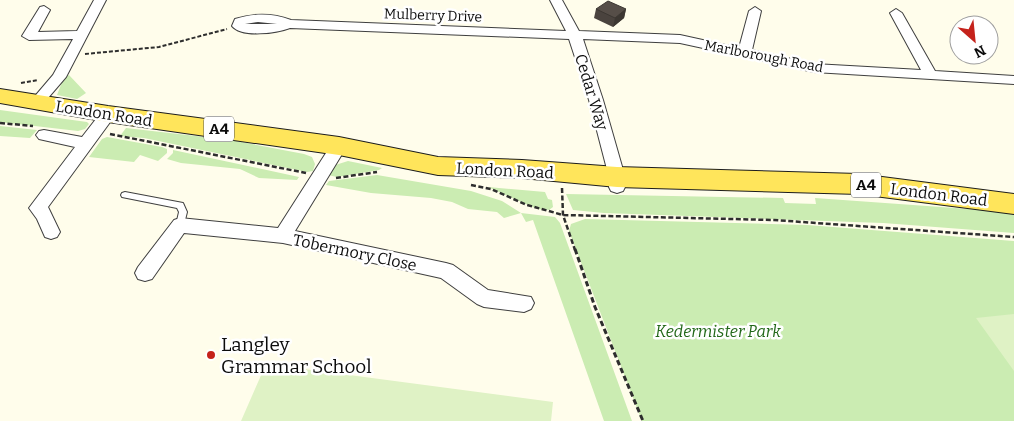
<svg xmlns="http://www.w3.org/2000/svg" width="1014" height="421" viewBox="0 0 1014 421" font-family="Bitter,serif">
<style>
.green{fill:#cbecb2}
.pitch{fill:#dff2c5}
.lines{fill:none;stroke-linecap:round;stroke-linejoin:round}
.lane-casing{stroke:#3f3f3f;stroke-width:2}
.street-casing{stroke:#3f3f3f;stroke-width:2}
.primary-casing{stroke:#1d1d1d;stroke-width:2}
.path-far2{stroke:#2e2e2e;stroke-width:2;stroke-dasharray:4 2;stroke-linecap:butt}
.path-far1{stroke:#2e2e2e;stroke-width:2.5;stroke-dasharray:5 2.5;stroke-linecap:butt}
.path{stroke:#2e2e2e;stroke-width:3;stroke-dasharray:5.5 3;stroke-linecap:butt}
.lane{fill:#fff;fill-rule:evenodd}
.street{fill:#fff;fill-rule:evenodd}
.primary{fill:#ffe55b;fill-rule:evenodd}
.wall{fill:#4a433e}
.shaded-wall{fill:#3c3732}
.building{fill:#564e48;stroke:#3c3732}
.poi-dot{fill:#c5221b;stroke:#fff;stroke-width:2}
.labels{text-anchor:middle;stroke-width:5;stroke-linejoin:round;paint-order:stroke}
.far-street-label{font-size:14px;fill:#0c0c0c;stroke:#fff}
.shield{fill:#fff;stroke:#555;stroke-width:1}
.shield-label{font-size:15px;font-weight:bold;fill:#0c0c0c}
.street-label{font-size:16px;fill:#0c0c0c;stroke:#fff}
.park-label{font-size:16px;font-style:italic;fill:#226819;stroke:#fff}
.near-poi-label{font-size:19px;fill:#0c0c0c;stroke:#fff;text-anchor:start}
</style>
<rect width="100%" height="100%" fill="#fffdeb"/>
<!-- green -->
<path class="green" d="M69 75 86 93 77 99 57 95 64 77Z
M0 110 87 122 89 124 85 129 78 131 0 122Z
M0 126 37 130 30 138 0 136Z
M126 128 231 140 304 154 312 157 315 164 313 171 307 172 144 138 120 136Z
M107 137 162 147 167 149V153L158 161 140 155 134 162 89 157 102 139Z
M173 150 299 177 297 180 259 178 240 169 181 163 167 159 173 153Z
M348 161 382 168 379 170 337 177 323 174 329 167Z
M377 175 471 191 502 201 521 213 555 217 560 223 632 421H604L533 220 526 222 521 213 504 218 497 212 468 209 452 202 431 198 371 193 326 185 329 181Z
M488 187 545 192 548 199 552 200 553 207 549 210 537 209Z
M566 194 783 198 785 203 816 204 815 198 997 211 1014 214V233L883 223 604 213 573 210Z
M585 219 807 225 1014 241V421H642L569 231 571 224Z"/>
<!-- pitch -->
<path class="pitch" d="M1014 314V371L976 318Z
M266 364 553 402 551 421H241Z"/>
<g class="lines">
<!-- lane casing -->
<g class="lane-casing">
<path id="lane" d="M125 192 183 203 187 212 183 228H177L176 225 179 212 177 208 122 197 121 195 122 193Z"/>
</g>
<!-- street casing -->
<g class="street-casing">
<path id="street" d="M94 0H106L66 77 42 105H32L30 102 53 75 73 39 29 40 22 36 40 7 44 6 50 10 38 32 77 31Z
M550 0H562L579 31 680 35 739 48 749 11 755 7 761 11 752 50 814 64 921 70 890 13 896 9 902 13 935 71 1014 76V84L814 72 680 43 583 39 603 100 625 177V187L623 191 617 193 611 191 609 187V177L589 100 569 39 290 28C277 33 242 38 232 26L235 19C254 13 272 13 291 20L566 31ZM258 22 277 24H245Z
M108 109 113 110 116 114 48 207 60 232 57 237 51 239 45 237 37 219 29 208 75 147 39 139 36 135 39 131 44 130 82 137 103 110Z
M339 140 345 142 347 146 295 231 446 263 453 265 488 290 531 297 534 303 531 309 524 312 484 307 477 304 441 278 283 243 184 233 152 279 145 281 138 279 135 273 138 267 174 220 180 218 278 228 333 142Z"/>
</g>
<!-- primary casing -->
<g class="primary-casing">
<path id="primary" d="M0 89 108 106 339 137 438 157 522 160 617 167 859 174 1014 194V214L859 194 617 187 522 178 438 175 339 155 108 122 0 103Z"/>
</g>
<!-- path-far2 -->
<path class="path-far2" d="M85 54 159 47 227 29
M21 83 38 80"/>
<!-- path-far1 -->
<path class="path-far1" d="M0 123 33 126
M110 134 306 173
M336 178 377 172
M471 185 491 189 527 205 563 215 774 220 1014 237
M562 188 563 215 575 250"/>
<!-- path -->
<path class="path" d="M575 249 595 307 643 421"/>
<!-- lane -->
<use href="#lane" class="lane"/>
<!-- street -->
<use href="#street" class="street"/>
<!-- primary -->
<use href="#primary" class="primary"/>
</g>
<!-- wall -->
<path class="wall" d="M596 9H626L624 18 613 27 594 18Z"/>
<!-- shaded-wall -->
<path class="shaded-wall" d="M626 9 624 18 613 27 615 18Z"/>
<!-- building -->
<path class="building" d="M608 1 626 9 615 18 596 9Z"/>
<!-- markers -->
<circle class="poi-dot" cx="211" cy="355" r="5"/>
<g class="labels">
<!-- far-street labels -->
<g class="far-street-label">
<text transform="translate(433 15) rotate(2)" y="5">Mulberry Drive</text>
<text transform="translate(764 56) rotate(11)" y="5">Marlborough Road</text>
</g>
<!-- shield labels -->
<g class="shield">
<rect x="204" y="116.5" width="30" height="25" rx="4"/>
<rect x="851" y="172.5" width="30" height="25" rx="4"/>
</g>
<g class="shield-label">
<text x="219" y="134">A4</text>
<text x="866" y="190">A4</text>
</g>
<!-- street labels -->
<g class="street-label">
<text transform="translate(592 92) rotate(73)" y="6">Cedar Way</text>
<text transform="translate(104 113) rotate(9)" y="6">London Road</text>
<text transform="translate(505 170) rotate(3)" y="6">London Road</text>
<text transform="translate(939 194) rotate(7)" y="6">London Road</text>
<text transform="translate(355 252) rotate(12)" y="6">Tobermory Close</text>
</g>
<!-- park labels -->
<g class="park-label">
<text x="718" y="337">Kedermister Park</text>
</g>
<!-- near-poi labels -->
<g class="near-poi-label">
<text x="221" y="351">Langley<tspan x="221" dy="22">Grammar School</tspan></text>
</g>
</g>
<!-- north arrow -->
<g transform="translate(974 40) rotate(153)"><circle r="24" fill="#ffffff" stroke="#9e9e9e"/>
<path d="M0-4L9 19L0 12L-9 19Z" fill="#c5221b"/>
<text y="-8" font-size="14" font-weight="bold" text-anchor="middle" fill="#0c0c0c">N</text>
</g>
</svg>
